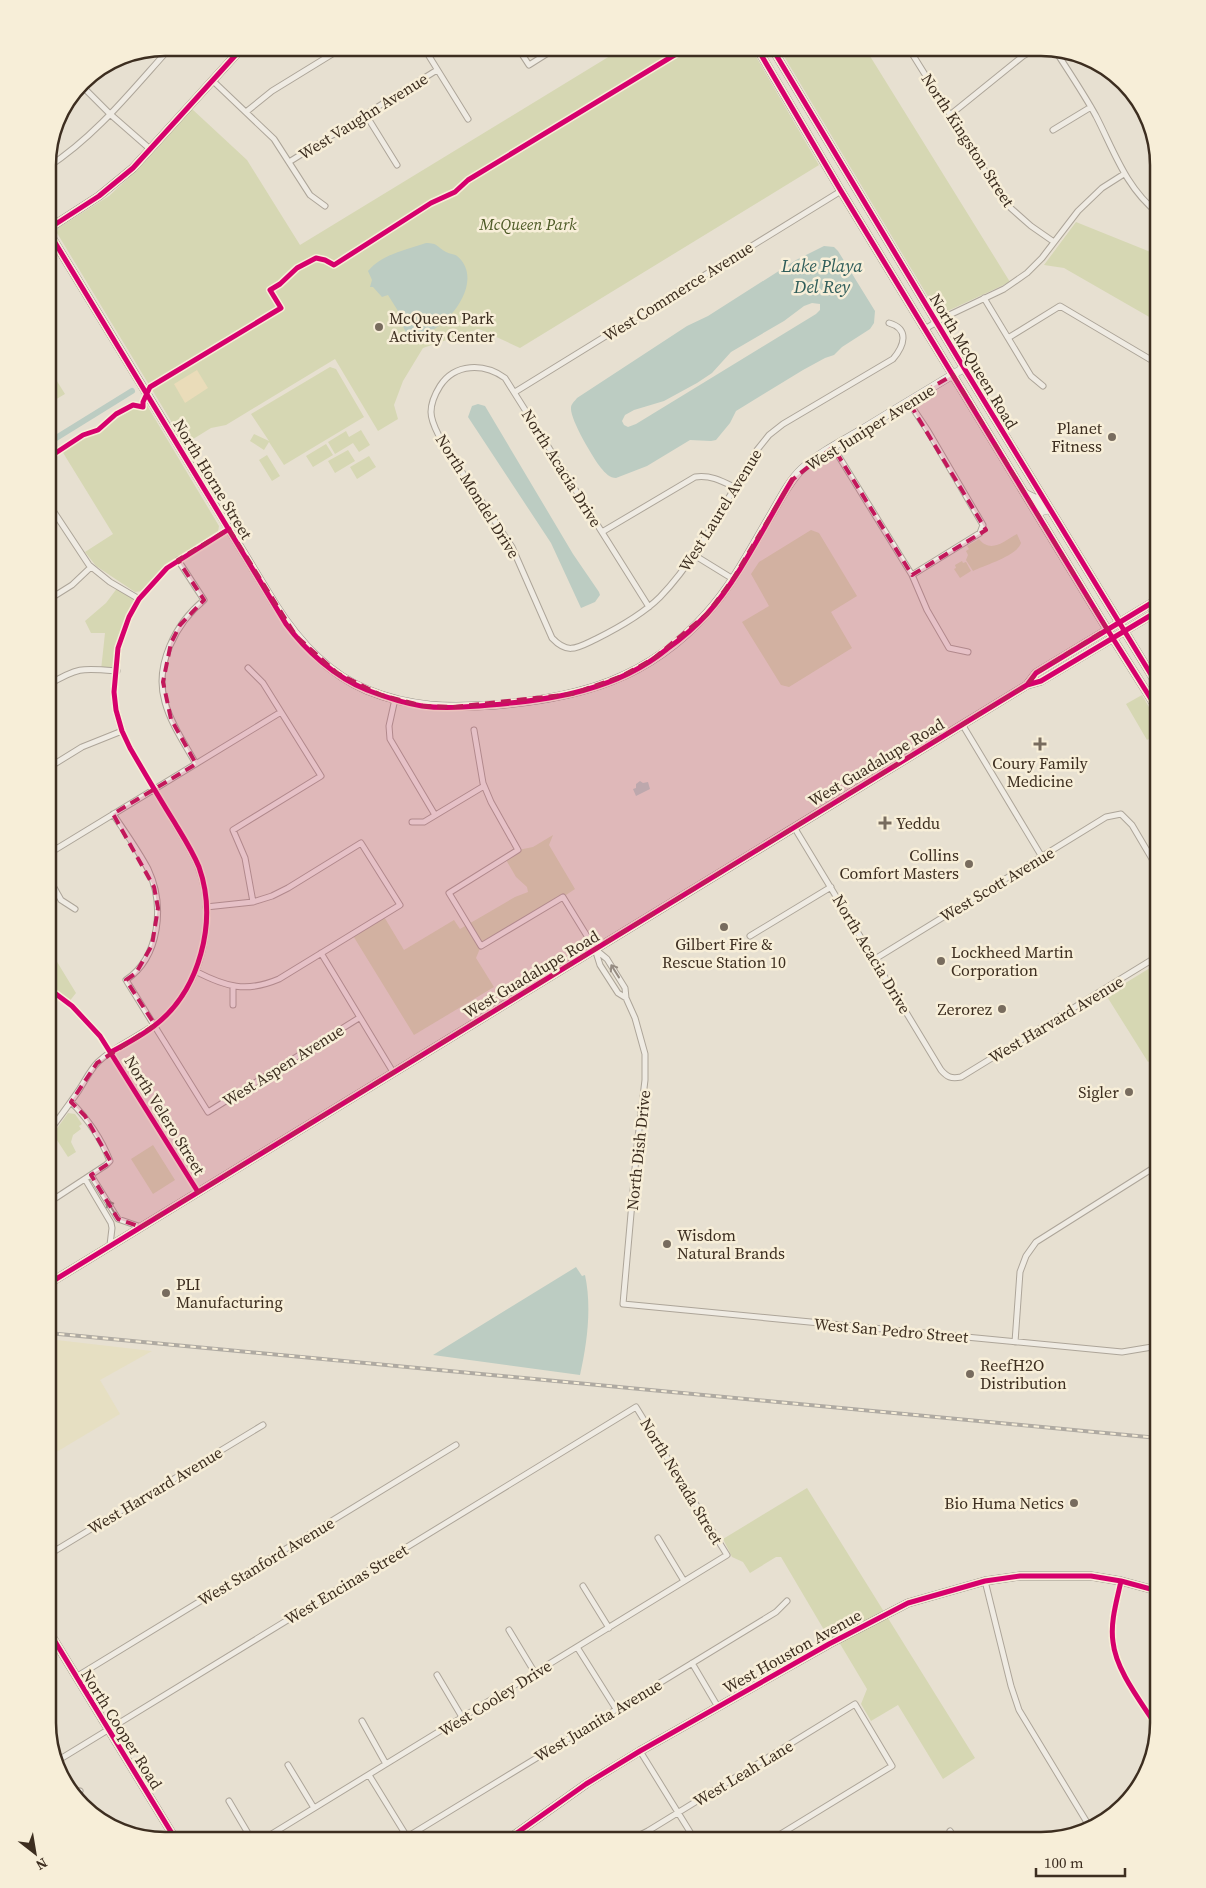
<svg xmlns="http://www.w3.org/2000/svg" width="1206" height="1888" viewBox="0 0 1206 1888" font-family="'Source Serif 4',serif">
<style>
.farmland{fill:#e6dfc2}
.green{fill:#d6d7b3}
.sand{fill:#eadcb9}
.water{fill:#bcccc2;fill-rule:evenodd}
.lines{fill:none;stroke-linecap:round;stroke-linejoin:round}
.canal{stroke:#bcccc2;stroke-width:6}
.street-casing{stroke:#ada599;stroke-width:7}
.secondary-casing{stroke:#9c958a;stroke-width:9}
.street{stroke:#efebe3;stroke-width:5}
.secondary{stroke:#efebe3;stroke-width:8}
.rail-casing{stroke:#afaaa2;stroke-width:4}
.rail{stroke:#f7eed8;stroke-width:2;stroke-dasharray:5.5;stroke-linecap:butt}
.cycleway-casing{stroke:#f7eed8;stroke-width:8}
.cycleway{stroke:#d6006c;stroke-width:5}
.oneway{stroke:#968c82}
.marked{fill:#c2185b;fill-opacity:0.2;stroke:#c2185b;stroke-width:4;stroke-dasharray:10 6;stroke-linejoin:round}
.poi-dot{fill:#786c5e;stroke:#f7eed8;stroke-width:2}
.labels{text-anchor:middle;stroke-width:5;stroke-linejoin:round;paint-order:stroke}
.street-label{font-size:16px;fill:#3d2e20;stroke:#f7eed8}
.park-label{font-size:16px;font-style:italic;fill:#4d5a26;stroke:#f7eed8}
.poi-label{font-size:16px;fill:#3d2e20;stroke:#f7eed8;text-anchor:start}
.water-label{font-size:18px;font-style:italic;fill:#2f5d5a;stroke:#f7eed8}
.rim{fill:none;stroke:#3d2e20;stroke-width:2.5}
</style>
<rect width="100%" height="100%" fill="#e7e0d1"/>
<!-- farmland -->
<path class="farmland" d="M48 1339 152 1351 100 1380 120 1414 48 1457Z"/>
<!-- green -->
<path class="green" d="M623 48H751L819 165 520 348 479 329 423 348 403 381 394 405 398 419 378 431 335 359 226 425 211 428 185 444 57 233 58 228 109 196 138 169 192 109 247 160 300 245Z
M779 48H865L1010 282 939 315Z
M1117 80 1146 113 1151 134Z
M1076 222 1158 255V322L1064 268 1044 265Z
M330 367 336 369 364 417 284 465 269 442 264 450 250 441 254 434 269 441 251 414Z
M48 370H50L65 394 48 404V399L50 398 48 391Z
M145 402 219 526 218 532 171 562 142 591 135 592 96 566 85 552 113 534 62 451Z
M361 430 370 445 359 452 353 443 335 454 328 442 346 431 349 437Z
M326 444 333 455 313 467 306 456Z
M348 450 355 461 335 473 328 461Z
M267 455 280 476 272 481 259 460Z
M369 456 376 467 357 479 350 467Z
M811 530 819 533 857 596 831 612 852 648 789 687 781 685 742 622 769 606 751 574 759 562Z
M1017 534 1021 543C1017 556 985 565 973 571L966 560 968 555 966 551 969 549 967 546 979 539C991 554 1004 541 1017 534Z
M962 561 963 563 966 562 971 571 960 578 954 569 956 568 955 565Z
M118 587 139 599 118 648 117 671 101 670 105 633H91L85 621 106 603Z
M1142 695 1158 723V733L1147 740 1126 704Z
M553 835 549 845 575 889 563 897 481 946 476 958 494 987 414 1035 352 934 383 915 404 950 454 920 460 929 515 897 528 892 527 887 516 877 505 858 518 850 533 847Z
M48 947 76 993 68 1003 48 988Z
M1158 963V1055L1148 1062 1106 995Z
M68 1113 75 1114 82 1124 79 1126 81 1129 73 1135 71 1142 76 1152 68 1157 53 1134Z
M153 1145 175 1180 153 1194 131 1159Z
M807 1488 975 1758 943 1779 898 1705 871 1721 861 1704 867 1689 836 1637 830 1640 781 1557H776L750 1573 743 1562 732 1557 723 1539Z"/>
<!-- sand -->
<path class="sand" d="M197 370 208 388 185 403 174 384Z"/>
<!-- water -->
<path class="water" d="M426 243C438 243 437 247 446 252 450 254 454 254 457 256 490 283 437 343 408 336L400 321 398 311 388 295 382 297 373 287H370L372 280 368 271C382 254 406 250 426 243Z
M824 246 834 247 838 251 875 311 874 323 870 329 842 347 834 355 825 358 803 370 736 411 730 423 716 440 711 441 690 440 647 466 616 478C610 478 605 473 601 468 593 458 570 419 571 408 571 404 574 402 577 398L687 326 708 316 796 260ZM812 303 820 304V310L816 314 636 424 628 427 624 425 622 421 625 415 634 410 664 401 697 383 712 373 731 352 784 321 804 306Z
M478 404 485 406 573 554 599 592 600 595 595 602 581 608 551 543 468 417 472 406Z
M640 781 643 783 648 782 650 789 636 796 633 789 636 788V784Z
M576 1267 582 1276 585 1275C592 1307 587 1344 580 1375L433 1355Z"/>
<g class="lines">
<!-- canal -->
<path class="canal" d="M48 443 132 391"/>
<!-- street casing -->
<g class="street-casing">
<path id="street" d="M424 48 468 119
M518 48 529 65 556 48
M916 48 911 52 1005 203 1031 226 1054 242
M1055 50C1069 72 1084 94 1096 116 1114 151 1126 188 1158 213
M212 80 274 139 310 195 325 206
M81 85 110 114 150 149
M246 112 272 91 342 48
M366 115 397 165
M950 115 1023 56 1037 48
M1053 130 1091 107
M289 162 437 70
M48 167C96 136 132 90 170 48
M984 298 1031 376 1043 386
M925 329 943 318 1004 289 1027 273 1042 258 1078 211 1102 188 1124 174
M1008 338 1060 306 1158 364
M48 361V360
M515 392 841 191
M908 401 928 431 983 525 980 533 912 575
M833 447 912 575 927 610 949 648 968 652
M48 511 52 509 89 565 110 582 139 599
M602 532 695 477C710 475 720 480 734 487
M694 555 733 579
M178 560 204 600C176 623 154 665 165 702 171 724 185 744 196 764
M48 600 72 585 91 567
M649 607 505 378C484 363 455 363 440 386 435 394 431 403 431 412 431 423 438 433 442 442L512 547 552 638C568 655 577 648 596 639 618 628 642 615 660 597 699 557 727 498 757 450L769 435 783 424 893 359C904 346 910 329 889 323
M248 668 263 683 321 776 233 830 245 858 253 902
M48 685C78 667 82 668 117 671
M395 699 389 726 390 739 435 815
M962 724 1042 857
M474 730 483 783 491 802 518 850 449 893 481 946 563 897 595 949 600 965 618 993 626 998
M48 768 82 747 122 731
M113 814C125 832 138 850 148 869 165 905 160 957 126 980L208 1112 359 1018
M412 822H424L484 786
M794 827 941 1070C947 1077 951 1079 961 1077L1158 956
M48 854 281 712
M48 877 61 900 75 909
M750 936 831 887
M595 949 607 959 625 988 626 998 635 1018 645 1054V1080L637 1146 623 1304 1122 1352 1158 1346
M321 953 393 1072
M875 959 1106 817 1121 814 1132 825 1158 869
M195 971C226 987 246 993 279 979L400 905 361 843 288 888 272 896 253 902 206 907
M233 986V1005
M48 988 72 1006 100 1036 198 1192
M48 1133C58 1119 69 1105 79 1090 85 1081 90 1070 98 1062 120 1041 150 1034 172 1009 205 972 216 913 198 866 191 849 180 833 171 817 157 794 143 771 130 748L122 731 116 710 114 692 118 648 129 617 139 599 167 568 229 529
M91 1175 118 1219 141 1227
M85 1179 111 1223 112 1228 110 1245
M48 1203 106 1165 110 1161C101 1138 88 1119 71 1102
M1015 1342 1020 1272 1026 1256 1036 1242 1158 1165
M658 1538 684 1581
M48 1555 263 1425
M985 1581 1011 1686 1019 1710 1091 1829
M1121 1581C1117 1600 1110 1622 1113 1642 1116 1671 1142 1703 1157 1727
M583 1586 609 1628
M509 1630 535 1673
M577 1647 616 1709
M692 1663 718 1707
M437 1675 462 1717
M76 1677 456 1445
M362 1721 386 1764
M640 1751 695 1840
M57 1761 636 1407 727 1555 262 1840
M288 1765 314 1808
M369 1775 409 1840
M78 1795 80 1791
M229 1801 252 1840
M950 1831 956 1840
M407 1837 776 1612 787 1601
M630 1840 648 1831 855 1704 892 1766 771 1840"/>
</g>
<!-- secondary casing -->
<g class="secondary-casing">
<path id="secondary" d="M757 48 841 191 1107 629 1158 710
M772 48 964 368 1158 686
M48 229 99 196 133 168 242 48
M48 231 274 603C297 640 326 673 367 690 411 708 449 708 495 705 579 698 649 679 707 613 733 584 751 549 771 515 780 500 789 481 802 469 819 453 841 442 860 431 894 410 929 389 964 368
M1026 494 1034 498 1042 511 1050 509
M1027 685 1036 673 1158 599
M48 1284 1027 685 1041 681 1158 611
M48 1630 176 1840
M507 1840 586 1784 640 1751 829 1644 908 1603 985 1581 1020 1576H1091L1121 1581 1158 1591"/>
</g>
<!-- street -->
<use href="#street" class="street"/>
<!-- secondary -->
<use href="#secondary" class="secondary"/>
<!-- rail casing -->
<g class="rail-casing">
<path id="rail" d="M48 1333 1158 1438"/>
</g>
<!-- rail -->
<use href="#rail" class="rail"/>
<!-- cycleway casing -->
<g class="cycleway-casing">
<path id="cycleway" d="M757 48 841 191 1107 629 1158 710
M772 48 964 368 1158 686
M48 229 99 196 133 168 242 48
M48 231 286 624C306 651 335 677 367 690 385 697 403 703 422 706 444 709 467 707 490 705 552 700 617 690 667 649 681 639 695 627 707 614 741 576 765 524 792 480
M48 458 83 435 98 430 116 414 133 405 143 407V402L150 387 281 308 270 290 280 284 297 268 316 258 325 260 334 265 431 203 455 192 468 180 686 48
M1027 685 1036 673 1158 599
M48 988 72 1006 100 1036 198 1192
M111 1052C126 1044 141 1036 154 1026 200 991 218 921 199 867 192 850 182 835 173 820 158 796 144 772 130 748L122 731 116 710 114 692 118 648 129 617 139 599 167 568 229 529
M48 1284 1027 685 1041 681 1158 611
M1121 1581C1117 1600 1110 1622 1113 1642 1116 1671 1142 1703 1157 1727
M48 1630 176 1840
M507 1840 586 1784 640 1751 829 1644 908 1603 985 1581 1020 1576H1091L1121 1581 1158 1591"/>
</g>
<!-- cycleway -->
<use href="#cycleway" class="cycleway"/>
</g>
<!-- one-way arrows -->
<defs><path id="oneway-shaft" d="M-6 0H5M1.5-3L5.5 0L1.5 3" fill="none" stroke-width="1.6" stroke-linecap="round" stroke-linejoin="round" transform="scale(1.25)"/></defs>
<g class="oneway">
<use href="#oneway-shaft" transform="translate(615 971) rotate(-122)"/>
<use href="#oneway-shaft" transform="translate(111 1207) rotate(-121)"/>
</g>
<!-- marked area -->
<path class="marked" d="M953 375 1107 629 1036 673 1027 685 141 1227 118 1219 91 1175 111 1162 85 1116 71 1102 97 1063 155 1025 126 980 136 973 152 945 158 908 154 887 113 814 196 764 171 719 163 682 171 643 180 625 204 600 178 560 229 529 296 636 337 673 381 695 423 706 453 707 572 694 622 676 653 659 707 614 733 579 792 480 833 447 912 575 986 530 908 401Z"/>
<!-- markers -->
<g class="poi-dot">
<circle cx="379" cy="327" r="5"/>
<circle cx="1112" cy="437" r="5"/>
<path d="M1037.5 736.5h5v5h5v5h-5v5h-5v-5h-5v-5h5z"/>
<path d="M882.5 815.5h5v5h5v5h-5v5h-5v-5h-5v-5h5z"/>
<circle cx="969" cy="864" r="5"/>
<circle cx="724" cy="927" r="5"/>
<circle cx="941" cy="961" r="5"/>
<circle cx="1002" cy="1009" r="5"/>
<circle cx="1129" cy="1092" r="5"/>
<circle cx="667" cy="1244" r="5"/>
<circle cx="166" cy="1293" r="5"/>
<circle cx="970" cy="1374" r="5"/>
<circle cx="1074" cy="1503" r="5"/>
</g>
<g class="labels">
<!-- street labels -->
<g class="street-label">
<text transform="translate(363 116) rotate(-32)" y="6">West Vaughn Avenue</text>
<text transform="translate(968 140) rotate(57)" y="6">North Kingston Street</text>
<text transform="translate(678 291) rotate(-32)" y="6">West Commerce Avenue</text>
<text transform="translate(974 361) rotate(59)" y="6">North McQueen Road</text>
<text transform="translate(870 427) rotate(-32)" y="6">West Juniper Avenue</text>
<text transform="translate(562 468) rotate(58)" y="6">North Acacia Drive</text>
<text transform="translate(213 479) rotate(59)" y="6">North Horne Street</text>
<text transform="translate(478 496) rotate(58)" y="6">North Mondel Drive</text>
<text transform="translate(720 510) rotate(-58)" y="6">West Laurel Avenue</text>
<text transform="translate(876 762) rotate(-31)" y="6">West Guadalupe Road</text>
<text transform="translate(997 884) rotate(-31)" y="6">West Scott Avenue</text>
<text transform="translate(872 954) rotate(59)" y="6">North Acacia Drive</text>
<text transform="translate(531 974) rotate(-31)" y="6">West Guadalupe Road</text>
<text transform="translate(1056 1019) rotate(-31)" y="6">West Harvard Avenue</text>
<text transform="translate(283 1065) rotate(-32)" y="6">West Aspen Avenue</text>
<text transform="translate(165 1115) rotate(58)" y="6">North Velero Street</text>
<text transform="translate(638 1150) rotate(-84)" y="6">North Dish Drive</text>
<text transform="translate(891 1330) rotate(5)" y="6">West San Pedro Street</text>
<text transform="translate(682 1481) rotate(59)" y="6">North Nevada Street</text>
<text transform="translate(155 1490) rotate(-31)" y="6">West Harvard Avenue</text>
<text transform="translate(266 1561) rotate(-31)" y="6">West Stanford Avenue</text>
<text transform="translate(346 1584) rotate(-31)" y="6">West Encinas Street</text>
<text transform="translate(792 1651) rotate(-29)" y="6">West Houston Avenue</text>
<text transform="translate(495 1698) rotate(-32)" y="6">West Cooley Drive</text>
<text transform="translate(598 1720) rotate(-31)" y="6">West Juanita Avenue</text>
<text transform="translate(122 1729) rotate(58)" y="6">North Cooper Road</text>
<text transform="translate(743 1773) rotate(-31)" y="6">West Leah Lane</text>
</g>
<!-- park labels -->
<g class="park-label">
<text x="528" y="230">McQueen Park</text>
</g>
<!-- poi labels -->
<g class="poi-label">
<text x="389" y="324">McQueen Park<tspan x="389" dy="18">Activity Center</tspan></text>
<text x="1102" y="434" text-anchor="end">Planet<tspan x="1102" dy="18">Fitness</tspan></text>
<text x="1040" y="769" text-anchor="middle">Coury Family<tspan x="1040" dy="18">Medicine</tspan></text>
<text x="896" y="829">Yeddu</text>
<text x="959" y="861" text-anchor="end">Collins<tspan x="959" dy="18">Comfort Masters</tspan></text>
<text x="724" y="950" text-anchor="middle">Gilbert Fire &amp;<tspan x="724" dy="18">Rescue Station 10</tspan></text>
<text x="951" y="958">Lockheed Martin<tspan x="951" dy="18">Corporation</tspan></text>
<text x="992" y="1015" text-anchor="end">Zerorez</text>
<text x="1119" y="1098" text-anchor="end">Sigler</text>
<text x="677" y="1241">Wisdom<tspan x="677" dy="18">Natural Brands</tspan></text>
<text x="176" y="1290">PLI<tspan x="176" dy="18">Manufacturing</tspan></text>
<text x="980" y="1371">ReefH2O<tspan x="980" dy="18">Distribution</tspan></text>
<text x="1064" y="1509" text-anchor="end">Bio Huma Netics</text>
</g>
<!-- water labels -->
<g class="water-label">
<text x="822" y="272">Lake Playa<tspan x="822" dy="21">Del Rey</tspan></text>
</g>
</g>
<!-- crop -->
<path d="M0 0H1206V1888H0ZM165 56H1041A109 109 0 0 1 1150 165V1723A109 109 0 0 1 1041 1832H165A109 109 0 0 1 56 1723V165A109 109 0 0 1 165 56Z" fill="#f7eed8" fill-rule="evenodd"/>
<path class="rim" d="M165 56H1041A109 109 0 0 1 1150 165V1723A109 109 0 0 1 1041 1832H165A109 109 0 0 1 56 1723V165A109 109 0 0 1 165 56Z"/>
<!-- north arrow -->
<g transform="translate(35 1853) rotate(149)" stroke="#f7eed8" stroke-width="4" paint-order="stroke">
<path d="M0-4L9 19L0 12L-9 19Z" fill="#3d2e20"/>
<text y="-8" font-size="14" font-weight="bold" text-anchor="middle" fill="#3d2e20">N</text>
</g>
<!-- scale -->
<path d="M1036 1868v8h89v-8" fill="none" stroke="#3d2e20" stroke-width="2.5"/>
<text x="1044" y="1868" font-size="15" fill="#3d2e20" stroke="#f7eed8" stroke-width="4" paint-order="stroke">100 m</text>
</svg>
